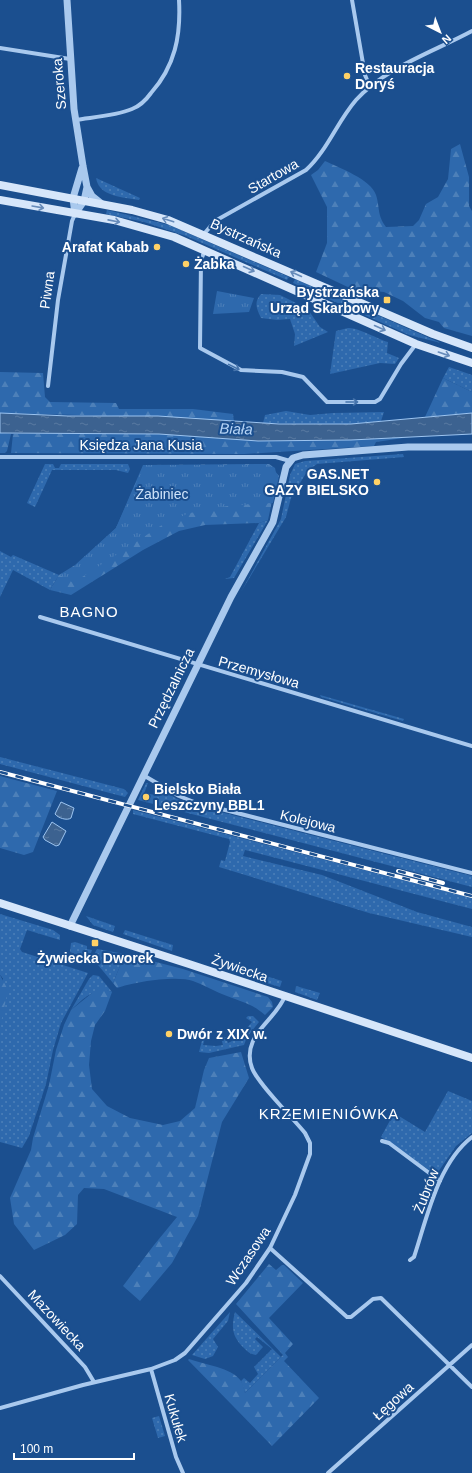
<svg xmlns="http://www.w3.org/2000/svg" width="472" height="1473" viewBox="0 0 472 1473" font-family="Helvetica,sans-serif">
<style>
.grass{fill:url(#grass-dots)}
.forest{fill:url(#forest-firs)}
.park{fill:url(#park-tufts)}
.water{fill:url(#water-ripples);stroke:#9cc4f0}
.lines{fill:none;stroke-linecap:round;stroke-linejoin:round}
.minor{stroke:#a9c9ee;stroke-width:4}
.tertiary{stroke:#a9c9ee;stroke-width:7}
.secondary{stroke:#d6e6fa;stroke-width:8}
.rail-casing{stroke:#fff;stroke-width:4}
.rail{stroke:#1b4f8f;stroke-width:2.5;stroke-dasharray:8;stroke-linecap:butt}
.oneway{stroke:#668bba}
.oneway2{stroke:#4674ac}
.poi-dot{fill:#ffd166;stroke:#1b4f8f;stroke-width:1.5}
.labels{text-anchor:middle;stroke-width:4;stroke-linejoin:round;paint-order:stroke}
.poi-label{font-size:14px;font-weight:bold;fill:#fff;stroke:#1b4f8f;text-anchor:start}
.street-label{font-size:14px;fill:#fff;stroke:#1b4f8f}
.park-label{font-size:14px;fill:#cfe3fa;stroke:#1b4f8f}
.water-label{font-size:15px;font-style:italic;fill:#b5d3f5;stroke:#1b4f8f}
.neighbourhood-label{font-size:15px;letter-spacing:1px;fill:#fff;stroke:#1b4f8f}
</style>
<defs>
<pattern id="grass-dots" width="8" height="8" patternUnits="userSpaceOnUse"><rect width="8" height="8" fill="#2e69ad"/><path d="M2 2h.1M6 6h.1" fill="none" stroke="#4d80b9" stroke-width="1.8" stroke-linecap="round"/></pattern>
<pattern id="forest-firs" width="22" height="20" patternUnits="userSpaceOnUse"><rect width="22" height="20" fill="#2e69ad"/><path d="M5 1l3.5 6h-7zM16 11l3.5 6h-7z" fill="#4d80b9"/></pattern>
<pattern id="park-tufts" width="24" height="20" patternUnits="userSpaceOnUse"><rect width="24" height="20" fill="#2e69ad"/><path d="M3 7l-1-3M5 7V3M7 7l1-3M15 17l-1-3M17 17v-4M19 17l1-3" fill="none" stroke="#4d80b9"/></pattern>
<pattern id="water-ripples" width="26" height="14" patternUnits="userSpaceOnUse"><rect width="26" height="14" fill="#3c6290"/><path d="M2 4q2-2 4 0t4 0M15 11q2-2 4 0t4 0" fill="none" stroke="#597aa1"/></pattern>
</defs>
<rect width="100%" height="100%" fill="#1b4f8f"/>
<!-- grass -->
<path class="grass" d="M96 178 140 198 139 200C123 197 99 197 96 178Z
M107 210 169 225 289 277 287 280 186 236 144 222 106 214Z
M295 279 441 343 409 335 293 283Z
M261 294 280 295 298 304 309 311 320 327 328 332 294 346 295 334 290 319 277 320 261 318C256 308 254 302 261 294Z
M348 328C357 327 378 339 388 342L387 353 399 358 395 364 380 363 330 374 336 331Z
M449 367 472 375V392L443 378Z
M286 411 310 415 333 413 384 412 381 421 351 424 263 423 265 415Z
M403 454 404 457 317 464 308 470 291 498 286 517 241 592 281 519 290 475 295 464 305 461Z
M45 464H53L55 468H59L61 464H128L130 469 128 473 116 470H52L35 507 27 503Z
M268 520 234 578 225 579 230 577 259 523Z
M0 551 11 557 13 555 59 575 50 590 13 570 0 597Z
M320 695 404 719 403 721 321 697Z
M0 757 124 789 128 793 125 797 0 764Z
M146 783H148L142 799 148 801 150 794 155 795 159 788 177 799 193 805 472 876V887L138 800Z
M133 810 472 898V909L245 850 243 856 322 875 417 912 472 927V937L369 913 219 867 221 860 225 861 230 842 229 839 133 814Z
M0 914 53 930 60 935V940L27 930 20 949 22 952 88 973 61 1023 53 1050 46 1084 29 1136 22 1148 0 1142V1027L3 978 0 975Z
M86 916 115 926 113 932 93 925Z
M125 930 173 945 172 951 123 934Z
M75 942 87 946V949L92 950 89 959 70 952 71 943Z
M97 949 125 954 113 983 98 965 91 960Z
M250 971 282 981 280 987 250 978Z
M93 975 99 976 112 992C95 986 83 999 71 1010L89 979Z
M296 986 320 993 317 1000 295 992Z
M248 1016H253L259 1022 247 1037 244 1045 209 1053 199 1052 203 1037 205 1038 203 1045 216 1046 223 1045 221 1038 226 1037 228 1043 238 1038 234 1033 236 1031 241 1035 252 1022 246 1018Z
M448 1091 472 1101V1133L456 1146 438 1172H432L381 1137 394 1113 425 1132Z
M230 1312 228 1321 213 1339 218 1347 213 1356 205 1359 192 1355Z
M235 1312 281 1357 245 1393 241 1381 244 1378 250 1383 258 1374 254 1367 272 1349 257 1337 255 1339 263 1347 256 1355C250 1354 248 1352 245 1349 232 1337 231 1328 235 1312Z
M159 1416 165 1436 158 1438 152 1418Z"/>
<!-- forest -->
<path class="forest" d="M460 144 469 177V206L472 211V336L444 328 439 322 425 318 403 301 384 292 352 289 316 272 327 243V207L311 175 318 170 325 161C339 168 371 179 376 195 380 208 377 215 386 227L413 226 419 220 426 204 438 197 448 179 451 149Z
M0 372 43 373 45 397 50 402 116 403 119 409H193L233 414 234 422C156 416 78 415 0 413Z
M443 378 472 392V413L425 417Z
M0 433 11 434 7 451 5 453H0Z
M13 434H159L258 441 351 440 417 436 376 442 374 446 244 454 11 453Z
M269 464 275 468 277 478 268 520 259 523 205 525 179 531 143 550 71 595 50 590 59 575 75 565 116 528 143 465Z
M0 776 57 791 33 852 24 855 0 848Z
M125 954 183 969 268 997 272 1002 273 1007 265 1015C251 1003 244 1003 227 996 215 992 205 985 193 981 177 975 133 982 117 988L113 983Z
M0 975 8 990 0 1027Z
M97 989H104L112 992 105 1011 95 1025 91 1041 89 1065 92 1089 107 1106 130 1118 163 1125 180 1121 195 1108 204 1070 209 1058 241 1052 249 1078 222 1122 198 1216 172 1263 140 1301 123 1286 154 1245 177 1217 104 1189 84 1188 78 1195 77 1224 65 1235 34 1250 14 1224 10 1198 31 1150 33 1138 49 1085 56 1050 64 1025 71 1010Z
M269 1264 276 1270 282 1265H284L303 1283 269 1318 293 1344 285 1353 288 1357 284 1361 319 1398 272 1446 188 1360 189 1359C205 1365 231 1367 241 1381 243 1384 244 1389 245 1393L283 1355 236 1304Z"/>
<!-- park -->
<path class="park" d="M217 291 254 298 249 312 213 314Z
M144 465H265L271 466 279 476 273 503 227 506 190 513 165 523 76 581 72 582 60 575 74 567 116 528Z"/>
<!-- water -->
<path class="water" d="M0 413 68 416H158L279 424H351L472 413V434L351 440 258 441 159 434 0 433Z
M61 802 74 808 71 818C67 821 58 818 55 814Z
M52 822 66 831 59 845 56 846 45 840 43 837Z"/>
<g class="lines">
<!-- minor -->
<path class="minor" d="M352 0 365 75 370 87
M0 48 70 59
M75 120C94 117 115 116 132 109 140 106 146 100 151 93 175 66 181 36 179 0
M204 234 215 221 306 170C327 151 337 122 356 100 386 67 433 52 472 31
M205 250 201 260 200 348 241 370 282 372 303 377 327 402H375L380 399 401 364 416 344
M48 386 58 300 72 221 75 214
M0 457H276L290 461
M40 617 472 746
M143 775 179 796 194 802 472 873
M382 1141 389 1143 440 1181
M270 1248 347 1317H351L373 1299 381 1298 472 1387
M410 1260 414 1257C427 1218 438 1163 472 1137
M0 1276 85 1367 94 1382
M151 1369 176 1457 183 1473
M0 1408 83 1385 151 1369 175 1360 185 1353 246 1283 270 1248 295 1195 310 1154V1143L305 1133C293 1118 258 1084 252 1068 249 1060 249 1050 253 1041 261 1024 278 1014 285 996
M328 1473 472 1345"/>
<!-- tertiary -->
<path class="tertiary" d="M67 0 74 109 83 166 87 187 92 196 102 204
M75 214 73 198 82 168
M75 214 84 201 87 187
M70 926 231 597 273 522 286 467 293 458 303 455 408 447H472"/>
<!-- secondary -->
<path class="secondary" d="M0 185 132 210 168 220 433 334 472 348
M0 200 114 220 174 237 416 344 472 363
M0 903 189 964 472 1058"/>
<!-- rail casing -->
<g class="rail-casing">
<path id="rail" d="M0 772 472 896
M398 871 443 883"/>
</g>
<!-- rail -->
<use href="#rail" class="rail"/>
</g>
<!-- one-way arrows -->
<defs><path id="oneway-shaft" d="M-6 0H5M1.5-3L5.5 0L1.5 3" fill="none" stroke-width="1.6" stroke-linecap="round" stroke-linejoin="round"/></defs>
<g class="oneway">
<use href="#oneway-shaft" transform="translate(38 207) rotate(10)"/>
<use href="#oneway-shaft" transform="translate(168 220) rotate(-162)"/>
<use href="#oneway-shaft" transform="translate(114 221) rotate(11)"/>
<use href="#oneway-shaft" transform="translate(249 269) rotate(24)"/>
<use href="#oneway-shaft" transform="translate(296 274) rotate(-156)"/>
<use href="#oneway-shaft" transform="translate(380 328) rotate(24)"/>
<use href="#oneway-shaft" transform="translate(444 354) rotate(19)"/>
</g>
<g class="oneway2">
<use href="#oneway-shaft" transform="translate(234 367) rotate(26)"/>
<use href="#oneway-shaft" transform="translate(352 402)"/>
</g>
<!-- markers -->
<g class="poi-dot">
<circle cx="347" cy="76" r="4"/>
<circle cx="157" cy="247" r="4"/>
<circle cx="186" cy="264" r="4"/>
<rect x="383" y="296" width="8" height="8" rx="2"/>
<circle cx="377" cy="482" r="4"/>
<circle cx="146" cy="797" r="4"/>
<rect x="91" y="939" width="8" height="8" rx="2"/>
<circle cx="169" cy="1034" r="4"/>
</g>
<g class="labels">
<!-- poi labels -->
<g class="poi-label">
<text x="355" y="73">Restauracja<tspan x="355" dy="16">Doryś</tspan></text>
<text x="149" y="252" text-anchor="end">Arafat Kabab</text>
<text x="194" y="269">Żabka</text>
<text x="379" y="297" text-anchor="end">Bystrzańska<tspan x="379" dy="16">Urząd Skarbowy</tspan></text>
<text x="369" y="479" text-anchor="end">GAS.NET<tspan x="369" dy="16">GAZY BIELSKO</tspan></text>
<text x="154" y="794">Bielsko Biała<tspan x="154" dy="16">Leszczyny BBL1</tspan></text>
<text x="95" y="963" text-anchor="middle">Żywiecka Dworek</text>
<text x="177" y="1039">Dwór z XIX w.</text>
</g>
<!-- street labels -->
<g class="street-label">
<text transform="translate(59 84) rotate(-95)" y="5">Szeroka</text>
<text transform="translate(273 176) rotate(-30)" y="5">Startowa</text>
<text transform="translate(246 238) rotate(24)" y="5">Bystrzańska</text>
<text transform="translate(47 290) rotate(-82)" y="5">Piwna</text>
<text x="141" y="450">Księdza Jana Kusia</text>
<text transform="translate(259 672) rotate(16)" y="5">Przemysłowa</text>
<text transform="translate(171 688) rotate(-64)" y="5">Przędzalnicza</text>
<text transform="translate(308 821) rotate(14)" y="5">Kolejowa</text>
<text transform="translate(240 968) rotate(19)" y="5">Żywiecka</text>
<text transform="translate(426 1191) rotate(-69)" y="5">Żubrów</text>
<text transform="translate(248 1256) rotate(-56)" y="5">Wczasowa</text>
<text transform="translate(57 1320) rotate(47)" y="5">Mazowiecka</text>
<text transform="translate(393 1401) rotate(-42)" y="5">Łęgowa</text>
<text transform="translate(176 1418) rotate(74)" y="5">Kukułek</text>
</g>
<!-- park labels -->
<g class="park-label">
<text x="162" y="499">Żabiniec</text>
</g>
<!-- water labels -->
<g class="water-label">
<text transform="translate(236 429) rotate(2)" y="5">Biała</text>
</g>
<!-- neighbourhood labels -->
<g class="neighbourhood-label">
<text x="89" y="617">BAGNO</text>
<text x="329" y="1119">KRZEMIENIÓWKA</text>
</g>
</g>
<!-- north arrow -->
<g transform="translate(440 32) rotate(138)" stroke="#1b4f8f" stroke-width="3" paint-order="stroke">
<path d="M0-3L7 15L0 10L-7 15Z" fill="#ffffff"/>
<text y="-6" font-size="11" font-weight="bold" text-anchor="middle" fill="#ffffff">N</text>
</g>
<!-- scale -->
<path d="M14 1453v6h120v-6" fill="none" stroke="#ffffff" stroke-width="2"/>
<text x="20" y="1453" font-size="12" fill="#ffffff" stroke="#1b4f8f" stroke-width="3" paint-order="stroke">100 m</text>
</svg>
